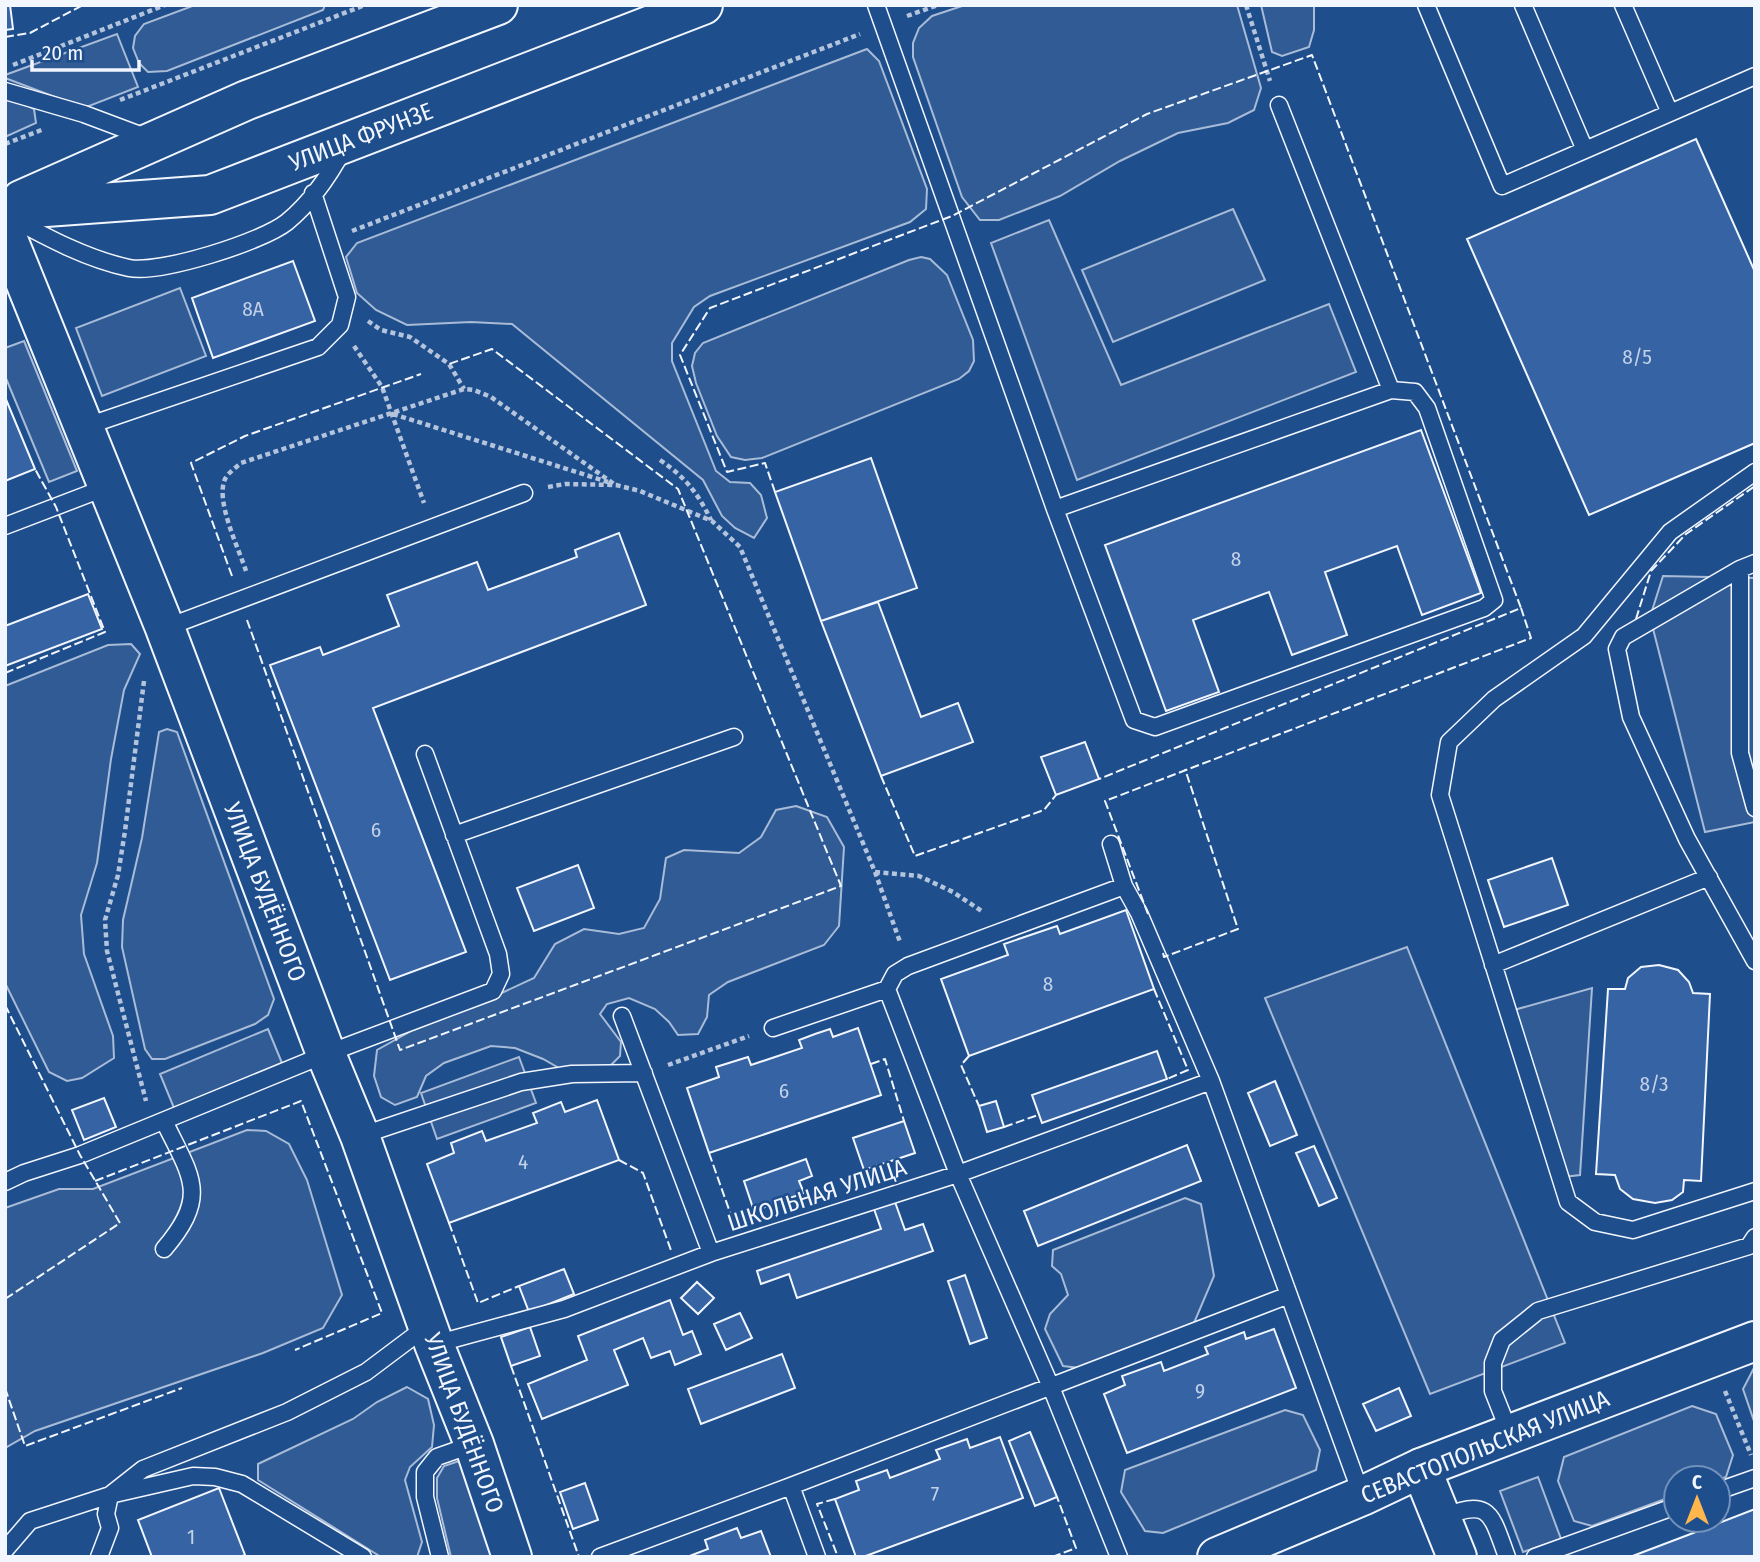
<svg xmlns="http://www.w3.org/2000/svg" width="1760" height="1562" viewBox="0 0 1760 1562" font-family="'Fira Sans Condensed',sans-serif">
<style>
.built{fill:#305b95;stroke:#a8bbd7;stroke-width:2}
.building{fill:#3563a3;stroke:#f2f6ff;stroke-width:2}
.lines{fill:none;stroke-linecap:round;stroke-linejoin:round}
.service-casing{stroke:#f2f6ff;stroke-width:19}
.tertiary-casing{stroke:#f2f6ff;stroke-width:42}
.secondary-casing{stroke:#f2f6ff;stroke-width:42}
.primary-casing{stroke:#f2f6ff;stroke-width:42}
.path{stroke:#b3c4dc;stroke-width:4.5;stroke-dasharray:5 3.5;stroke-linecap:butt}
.service{stroke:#1f4e8c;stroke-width:16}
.tertiary{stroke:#1f4e8c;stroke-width:38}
.secondary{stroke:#1f4e8c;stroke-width:38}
.primary{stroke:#1f4e8c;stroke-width:38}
.fence{stroke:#f2f6ff;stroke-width:2;stroke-dasharray:9 3.5;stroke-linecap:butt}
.labels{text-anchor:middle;stroke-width:5;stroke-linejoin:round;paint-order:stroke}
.number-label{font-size:21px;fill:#c3d1e8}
.street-label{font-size:24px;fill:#f2f6ff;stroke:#1f4e8c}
</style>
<rect width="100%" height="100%" fill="#1f4e8c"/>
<!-- built -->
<path class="built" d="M195 5H325L323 10 167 71 148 72 139 63 133 48 135 36 144 24Z
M965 5H1237L1261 88 1254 110 1228 123 1178 133 1120 161 1060 196 999 220H980L962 197 913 57V43L919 28 932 16Z
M1261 5H1314V30L1309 47 1282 56 1272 52Z
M117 34 138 87 84 108 5 78V75Z
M867 49 879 61 927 189 926 209 910 222 710 296 694 307 672 343V361L716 471 730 482 750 483 761 495 767 518 754 538 735 528 722 516 703 480 512 324 471 322 407 325 376 310 357 293 346 257 357 243Z
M5 99 23 103 34 109 36 123 5 137Z
M1233 209 1265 280 1113 342 1082 270Z
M1049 220 1121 385 1329 304 1356 372 1077 480 991 243Z
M921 257 930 259 947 275 973 340 974 361 969 371 959 379 762 458 745 460 731 457 717 436 696 383 692 366 695 353 703 343 909 260Z
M180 288 206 356 102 396 76 328Z
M24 341 77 471 49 482 5 376V348Z
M1663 576 1755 578V822L1705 832 1650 617Z
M131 644 140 654 124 690 111 759 97 863 81 915 84 954 113 1036 114 1058 82 1078 67 1081 49 1072 5 983V686L108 645Z
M167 729 177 732 274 999 268 1015 255 1024 165 1059H152L145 1049 122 947 123 920 142 838 159 732Z
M796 806 827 817 844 847 839 926 824 945 728 982 709 995 707 1017 698 1034 678 1035 669 1022 655 1009 629 998 607 1004 600 1014 621 1042 620 1056 610 1066 559 1068 543 1059 515 1048 491 1046 444 1063 426 1076 417 1097 395 1105 381 1097 374 1076 377 1050 413 1030 469 1008 534 978 555 944 584 929 619 934 644 928 660 899 666 858 684 850 739 853 761 837 776 810Z
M1407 947 1565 1343 1430 1394 1265 998Z
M1592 988 1580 1175 1564 1177 1514 1010Z
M268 1029 282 1063 174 1108 160 1074Z
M519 1057 536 1103 437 1139 421 1093Z
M247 1130 266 1131 289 1144 307 1180 342 1295 323 1328 263 1353 35 1431 5 1448V1208L59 1189H93Z
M1185 1198 1201 1204 1214 1276 1194 1323 1080 1368 1063 1366 1045 1329 1050 1314 1068 1295 1061 1274 1052 1266 1053 1250Z
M1755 1366V1424L1743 1389Z
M407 1387 428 1399 434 1425 432 1447 410 1467 405 1480 422 1542 417 1557H381L258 1480V1464L353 1419 377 1402Z
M1692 1406 1716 1414 1733 1455 1726 1477 1718 1480 1676 1478V1495L1592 1526 1574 1521 1558 1481 1564 1457Z
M1285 1410 1303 1415 1320 1450 1316 1470 1163 1533 1145 1531 1121 1492 1125 1470Z
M465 1459 505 1557H451L437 1498V1478L444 1466Z
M1538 1477 1561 1539 1523 1552 1500 1491Z"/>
<!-- building -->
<path class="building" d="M5 5H10L13 29 5 30Z
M1696 139 1755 272V443L1589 515 1467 239Z
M293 261 315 321 213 358 192 298Z
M5 397 35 469 5 481Z
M1421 430 1481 593 1422 615 1397 546 1325 572 1347 635 1292 655 1269 592 1193 620 1219 692 1166 711 1105 545Z
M871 458 917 588 821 621 775 492Z
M619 533 646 605 373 708 466 952 390 980 270 665 320 647 323 655 399 626 387 595 477 562 488 590 577 557 575 550Z
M88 594 102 629 5 666V626Z
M878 602 921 717 958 703 973 742 881 776 821 621Z
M1085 742 1099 779 1056 795 1041 757Z
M1552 858 1568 905 1504 927 1488 880Z
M578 865 594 908 534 931 517 888Z
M1126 910 1154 989 969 1056 941 979 1008 955 1004 944 1057 926 1060 934Z
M1659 965 1678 970 1689 982 1693 993 1710 994 1701 1181 1684 1180 1683 1192 1672 1200 1655 1203 1633 1199 1620 1189 1615 1175 1596 1174 1608 989H1625L1628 978 1641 967Z
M858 1028 881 1095 709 1153 687 1088 719 1077 716 1067 748 1057 751 1065 802 1048 799 1040 815 1034 830 1029 833 1037Z
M1157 1051 1167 1079 1042 1123 1032 1095Z
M1275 1081 1297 1135 1270 1146 1248 1093Z
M104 1098 116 1127 84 1140 72 1110Z
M597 1100 619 1160 449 1223 427 1164 454 1153 451 1143 482 1131 486 1141 537 1123 533 1113 561 1102 565 1112Z
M996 1101 1004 1127 987 1132 979 1106Z
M904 1121 915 1153 864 1170 853 1138Z
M1187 1145 1201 1181 1038 1246 1024 1211Z
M1314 1146 1337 1198 1319 1206 1296 1153Z
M806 1159 812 1176 799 1181 804 1193 754 1211 744 1181Z
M895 1202 905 1230 923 1224 933 1251 797 1298 789 1274 761 1284 757 1271 881 1229 874 1209Z
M564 1269 574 1294 529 1312 519 1286Z
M965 1275 987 1338 970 1344 948 1281Z
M697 1282 714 1298 698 1314 681 1298Z
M670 1300 683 1335 692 1331 701 1354 675 1365 670 1351 651 1358 643 1338 614 1350 628 1385 542 1419 528 1384 587 1360 578 1336Z
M740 1313 752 1338 726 1350 714 1324Z
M530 1327 540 1356 511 1366 501 1337Z
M1274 1329 1296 1388 1127 1453 1104 1394 1125 1385 1122 1376 1161 1362 1164 1371 1208 1354 1205 1347 1244 1332 1246 1339Z
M782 1354 795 1388 701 1424 688 1389Z
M1399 1388 1411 1416 1376 1431 1363 1404Z
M1030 1432 1057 1497 1035 1506 1009 1441Z
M1000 1437 1023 1498 863 1557H856L835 1499 859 1490 856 1481 887 1470 890 1478 940 1459 936 1450 967 1439 970 1448Z
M585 1483 598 1520 573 1529 560 1492Z
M219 1488 245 1555 240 1557H152L138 1520Z
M1755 1509V1557H1630L1688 1535Z
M737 1528 741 1538 761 1531 771 1557H687L708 1549 705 1540Z"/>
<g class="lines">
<!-- service casing -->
<g class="service-casing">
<path id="service" d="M876 5 1055 509 1134 720 1155 727 1484 608 1494 600 1427 408 1415 392 1391 390
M1426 5 1502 186 1585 150
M1523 5 1585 150 1755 76
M1623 5 1670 113
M5 91 84 114 148 138
M11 218C48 238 87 259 129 268 160 274 262 242 287 222 310 203 329 176 343 150
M84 427 318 347 340 325 347 297 313 193
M1755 472 1670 532 1584 636 1494 699 1449 742 1440 795 1568 1202 1595 1222 1633 1230 1755 1191
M1055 509 1391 390 1279 105
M5 526 107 487
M1755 563 1740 569V753L1755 808
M1740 569 1623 637 1617 649 1631 717 1687 839 1755 961
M165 628 524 493
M454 835 734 737
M1111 844 1124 886 1139 913 1211 1081 1362 1496
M1493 965 1709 877
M622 1016 711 1253
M773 1028 887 989
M164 1121C191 1177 210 1195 164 1249
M360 1136 521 1082 572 1074 644 1073
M5 1182 24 1173 80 1155 326 1054 493 991 501 974 498 954 425 754
M435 1344 564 1309 711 1253 958 1174 1211 1081
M1510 1434 1493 1391V1363L1502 1340 1538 1311 1749 1246 1755 1237
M791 1486 817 1557
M1718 1491 1755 1478
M1441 1518C1491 1497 1491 1514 1507 1557
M5 1550 30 1521 110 1495 193 1476 215 1477 242 1484 363 1557
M99 1557 110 1528 106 1514 110 1495 143 1469 287 1412 366 1372 426 1327
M440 1557 425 1497V1472L437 1457 474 1444
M600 1557 791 1486 1289 1295
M1119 1557 1051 1387 958 1174 887 989 895 974 908 966 1124 886
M1535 1557 1676 1506"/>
</g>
<!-- tertiary casing -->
<g class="tertiary-casing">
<path id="tertiary" d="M1421 1468 1457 1557"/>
</g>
<!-- secondary casing -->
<g class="secondary-casing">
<path id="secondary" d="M5 232 165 628 326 1054 360 1136 434 1344 474 1444 512 1557
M1217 1557 1362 1496 1421 1468 1755 1341"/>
</g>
<!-- primary casing -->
<g class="primary-casing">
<path id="primary" d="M21 200 247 100 498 5
M5 210 210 195 703 5"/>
</g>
<!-- path -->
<path class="path" d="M1246 5 1270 81
M907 16 938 5
M13 65 165 5
M120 100 365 5
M5 144 44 129
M352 231 860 34
M368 321 381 330 410 337 449 364 464 389
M354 346 382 387 424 503
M393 414 608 482
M660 460C686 478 697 492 711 520
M548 487 565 484 616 485 640 491 712 521 740 547 875 872 900 942
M246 571C239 549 215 501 225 479 228 473 235 468 241 463L464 389 474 390 491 397 614 484
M144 681 125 831 118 875 105 920 107 951 146 1101
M875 872 919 876 953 892 983 912
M668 1065 749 1036
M1725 1391 1751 1455"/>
<!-- service -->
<use href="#service" class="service"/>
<!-- tertiary -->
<use href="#tertiary" class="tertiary"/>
<!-- secondary -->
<use href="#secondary" class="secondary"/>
<!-- primary -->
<use href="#primary" class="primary"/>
<!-- fence -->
<path class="fence" d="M5 37 30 33 83 5
M775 492 765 463 727 472 680 355 710 308 952 216 1147 114 1312 55 1521 608 1099 779
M232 576 191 463 245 436 421 374
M1636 619 1651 571 1686 534 1755 486
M247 620 400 1050 841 886 678 489 492 349 449 364
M5 673 105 632 56 507 35 469
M881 776 915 856 1044 810 1056 795
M1148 914 1105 801 1531 638 1521 608
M1163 953 1164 957 1238 929 1185 769
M1154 989 1188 1070 1167 1079
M5 1005 80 1155 120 1223 5 1299
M969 1056 961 1065 979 1106
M871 1064 885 1059 904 1121
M1004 1127 1038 1115
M709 1153 732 1218 754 1211
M619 1160 643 1173 672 1253
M95 1181 301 1101 382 1313 295 1350
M449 1223 478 1303 519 1286
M511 1366 579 1557
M5 1388 25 1446 182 1388
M835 1499 817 1504 838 1557
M1052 1557 1076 1548 1057 1497"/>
</g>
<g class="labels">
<!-- number labels -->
<g class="number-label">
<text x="253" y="316">8А</text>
<text x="1637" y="364">8/5</text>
<text x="1236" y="566">8</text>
<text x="376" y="837">6</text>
<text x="1048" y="991">8</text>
<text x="1654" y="1091">8/3</text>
<text x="784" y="1098">6</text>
<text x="523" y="1169">4</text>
<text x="1200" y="1398">9</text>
<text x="935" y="1501">7</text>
<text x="191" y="1544">1</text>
</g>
<!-- street labels -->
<g class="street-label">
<text transform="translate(361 137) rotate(-21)" y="8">УЛИЦА ФРУНЗЕ</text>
<text transform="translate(265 892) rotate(69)" y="8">УЛИЦА БУДЁННОГО</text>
<text transform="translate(817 1195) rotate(-18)" y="8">ШКОЛЬНАЯ УЛИЦА</text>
<text transform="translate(464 1423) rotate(70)" y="8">УЛИЦА БУДЁННОГО</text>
<text transform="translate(1485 1447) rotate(-22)" y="8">СЕВАСТОПОЛЬСКАЯ УЛИЦА</text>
</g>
</g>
<!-- border -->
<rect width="1760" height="1562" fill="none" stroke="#f2f6ff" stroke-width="14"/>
<!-- north arrow -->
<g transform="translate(1697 1499)"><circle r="33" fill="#1f4e8c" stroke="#7391ba" stroke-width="2"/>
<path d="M0-5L12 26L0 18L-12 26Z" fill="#ffb74d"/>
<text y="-10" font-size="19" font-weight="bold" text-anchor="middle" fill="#f2f6ff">С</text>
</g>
<!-- scale -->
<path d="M32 60v10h107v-10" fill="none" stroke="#f2f6ff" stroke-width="3.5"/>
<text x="42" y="60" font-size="21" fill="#f2f6ff" stroke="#1f4e8c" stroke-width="5" paint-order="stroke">20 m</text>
</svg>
